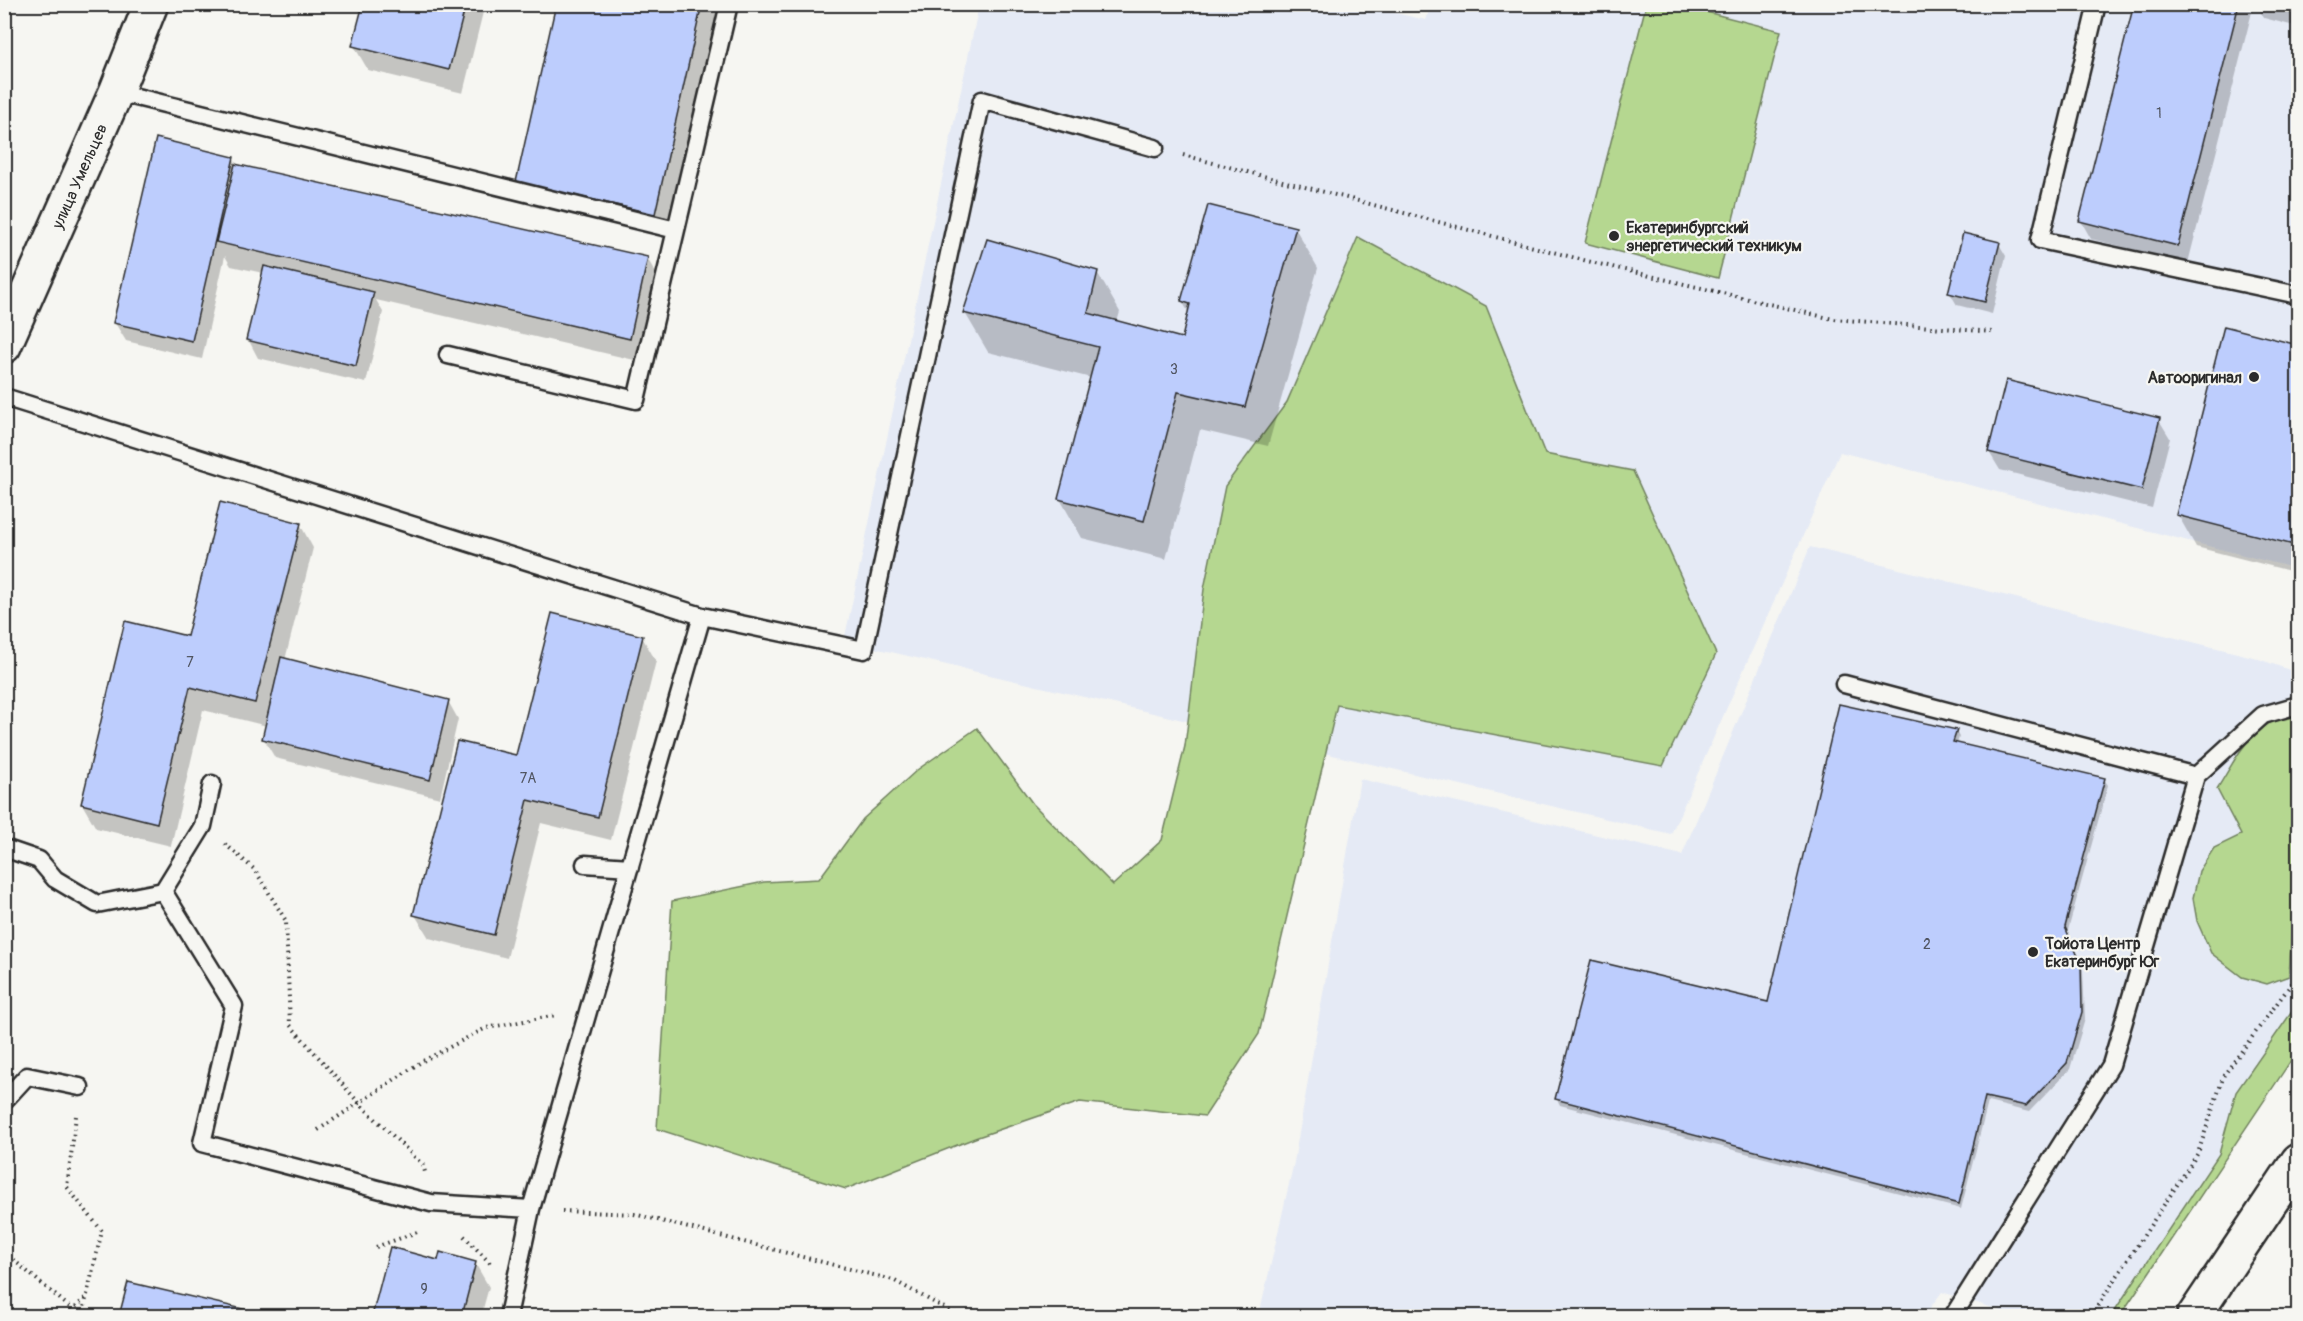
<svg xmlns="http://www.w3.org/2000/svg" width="2303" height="1321" viewBox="0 0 2303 1321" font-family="Pangolin,sans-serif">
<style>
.built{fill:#e5eaf5}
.green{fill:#b5d790;stroke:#70815e;stroke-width:1.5}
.shadow{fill:#0003}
.building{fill:#bdcdfd;stroke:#2b2b2b;stroke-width:1.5}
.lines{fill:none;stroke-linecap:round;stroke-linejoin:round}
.service-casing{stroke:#2b2b2b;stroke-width:21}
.minor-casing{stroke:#2b2b2b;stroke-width:38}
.primary-casing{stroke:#2b2b2b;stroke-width:38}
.path{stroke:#2b2b2b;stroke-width:4;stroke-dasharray:1.5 4.5;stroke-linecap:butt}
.service{stroke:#f6f6f2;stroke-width:16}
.minor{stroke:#f6f6f2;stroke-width:33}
.primary{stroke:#f6f6f2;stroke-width:33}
.poi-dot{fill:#2b2b2b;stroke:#f6f6f2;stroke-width:2}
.labels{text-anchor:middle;stroke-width:4.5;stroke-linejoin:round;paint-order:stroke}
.number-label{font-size:14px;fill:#505460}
.street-label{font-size:16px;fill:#2b2b2b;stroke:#f6f6f2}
.poi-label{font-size:16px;font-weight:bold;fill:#2b2b2b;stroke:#f6f6f2;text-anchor:start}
</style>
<rect width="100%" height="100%" fill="#f6f6f2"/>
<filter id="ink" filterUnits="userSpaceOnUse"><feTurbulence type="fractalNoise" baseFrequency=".0167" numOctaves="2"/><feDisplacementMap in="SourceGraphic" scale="12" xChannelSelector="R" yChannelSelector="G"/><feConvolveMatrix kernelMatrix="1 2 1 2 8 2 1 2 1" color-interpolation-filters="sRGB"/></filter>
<g filter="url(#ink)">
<!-- built -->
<path class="built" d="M1356 4 1426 20 1431 4 2298 5V569L1840 452 1671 834 844 641 979 5Z
M1810 547 2253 657 2298 673V1003L2236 1092 2219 1154 2111 1316H2018L1942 1292 1924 1316H1259L1294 1162 1360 779 1682 855Z"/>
<!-- green -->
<path class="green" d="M1646 5H1679L1781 31 1718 278 1585 243Z
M1358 237 1486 306 1545 454 1633 471 1716 654 1663 766 1337 705 1259 1034 1205 1116 1080 1102 975 1138 846 1189 657 1129 672 901 764 882 819 879 863 819 917 770 977 728 1033 804 1113 885 1162 840 1185 746 1204 589 1225 486 1287 402Z
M2298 714V834L2289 976 2267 984 2242 977 2211 953 2197 921 2193 898 2199 871 2214 848 2241 835 2217 789C2241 751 2250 722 2298 714Z
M2298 1003V1050L2120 1316H2111L2219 1154 2236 1092Z"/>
<!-- shadow -->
<path class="shadow" d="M364 4H485L463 93 368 70 354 46Z
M558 4H721L668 237 531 206 517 182Z
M2136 4H2254L2188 263 2091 239 2081 221Z
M2256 4H2298V27L2264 18Z
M233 158 238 166 647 258 661 282 643 362 376 300 383 312 366 383 258 358 248 339 263 273 231 266 225 256 202 359 126 341 115 323Z
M1295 228 1318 268 1268 446 1200 430 1166 559 1082 538 1060 499 1091 378 988 352 965 313 1097 272 1120 312 1117 322 1183 340 1189 313 1182 301Z
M1999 244 2006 256 1992 314 1957 305 1950 293Z
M2225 328 2298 347V573L2196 547 2178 515Z
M2159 420 2170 438 2152 508 2000 470 1989 452Z
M300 524 313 548 285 660 448 701 458 719 440 798 275 758 264 739 267 726 203 710 171 846 96 828 82 804 188 638Z
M642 637 656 661 611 840 541 823 507 958 429 938 415 915Z
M1956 732 1959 737 1957 744 2104 779 2108 785 2067 934 2083 970 2085 1019 2070 1069 2029 1112 1988 1102 1961 1209 1560 1105 1557 1099 1769 1004Z
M391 1249 439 1262 475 1263 489 1287 481 1316H373Z
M129 1283 267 1316H121Z"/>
<!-- building -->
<path class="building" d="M363 4H466L449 70 352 46Z
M556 4H702L655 214 516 182Z
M2134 4H2239L2178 246 2079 221Z
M156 138 234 157 192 341 113 323Z
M235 164 648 257 630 339 216 242Z
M1208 205 1296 227 1245 407 1178 392 1144 521 1058 499 1098 347 963 313 987 239 1098 271 1088 313 1182 338 1190 304 1181 301Z
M1963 233 2000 242 1985 302 1948 293Z
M264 266 374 292 356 366 246 340Z
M2224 326 2298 345V546L2176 515Z
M2006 380 2160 418 2142 490 1988 452Z
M220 502 301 523 255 703 190 687 157 823 81 804 125 621 187 636Z
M552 613 643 636 598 817 528 800 494 935 413 915 457 741 516 755Z
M281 657 449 700 430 780 262 739Z
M1839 704 1957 730 1953 742 2105 778 2065 927 2081 963 2082 1012 2067 1063 2026 1106 1985 1097 1959 1204 1555 1099 1591 960 1768 1002Z
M390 1247 438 1260 440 1252 476 1262 462 1316H372Z
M128 1282 273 1316H119Z"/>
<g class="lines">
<!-- service casing -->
<g class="service-casing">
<path id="service" d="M2097 4 2040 240 2298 295
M116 92 676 230 636 400 448 355
M676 230 729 4
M4 397 702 616 531 1209
M702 616 864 650 982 100 1155 148
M1844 684 2196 776
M4 848 39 860 55 879 97 904 163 891 203 826 212 784
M585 864 630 867
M163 891 234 1006 202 1143 431 1203 531 1209 508 1316
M4 1101 27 1076 80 1087
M1953 1316 2111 1065 2196 776 2263 715 2298 705"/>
</g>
<!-- minor casing -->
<g class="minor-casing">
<path id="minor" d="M4 346 116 92 151 4"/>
</g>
<!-- primary casing -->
<g class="primary-casing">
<path id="primary" d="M2194 1316 2298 1161"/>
</g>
<!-- path -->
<path class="path" d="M1183 155 1591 262 1833 319 1992 332
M225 844 255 870 286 921 290 1025 359 1103 423 1165 425 1172
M76 1116 67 1187 102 1231 82 1316
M318 1130 421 1062 486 1028 557 1015
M562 1211 634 1214 893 1280 959 1316
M464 1236 490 1263
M376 1247 420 1231
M4 1252 73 1310
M67 1316 86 1297
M2091 1316 2198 1153 2224 1075 2298 975"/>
<!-- service -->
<use href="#service" class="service"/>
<!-- minor -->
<use href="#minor" class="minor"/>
<!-- primary -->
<use href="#primary" class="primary"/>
</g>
</g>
<!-- markers -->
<g class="poi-dot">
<circle cx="1614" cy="236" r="6"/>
<circle cx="2254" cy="377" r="6"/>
<circle cx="2033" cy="952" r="6"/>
</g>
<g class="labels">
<!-- number labels -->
<g class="number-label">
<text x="2159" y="118">1</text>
<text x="1174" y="374">3</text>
<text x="190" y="667">7</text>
<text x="528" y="783">7А</text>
<text x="1927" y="949">2</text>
<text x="424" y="1294">9</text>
</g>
<!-- street labels -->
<g class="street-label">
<text transform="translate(79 176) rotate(-66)" y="6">улица Умельцев</text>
</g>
<!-- poi labels -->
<g class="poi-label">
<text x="1626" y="233">Екатеринбургский<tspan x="1626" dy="18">энергетический техникум</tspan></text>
<text x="2242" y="383" text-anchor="end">Автооригинал</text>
<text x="2045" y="949">Тойота Центр<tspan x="2045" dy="18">Екатеринбург Юг</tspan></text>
</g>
</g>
<!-- margin -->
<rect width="2303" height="1321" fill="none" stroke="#f6f6f2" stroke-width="24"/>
<rect x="12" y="12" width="2279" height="1297" fill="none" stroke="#2b2b2b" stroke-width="2" filter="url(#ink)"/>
</svg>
